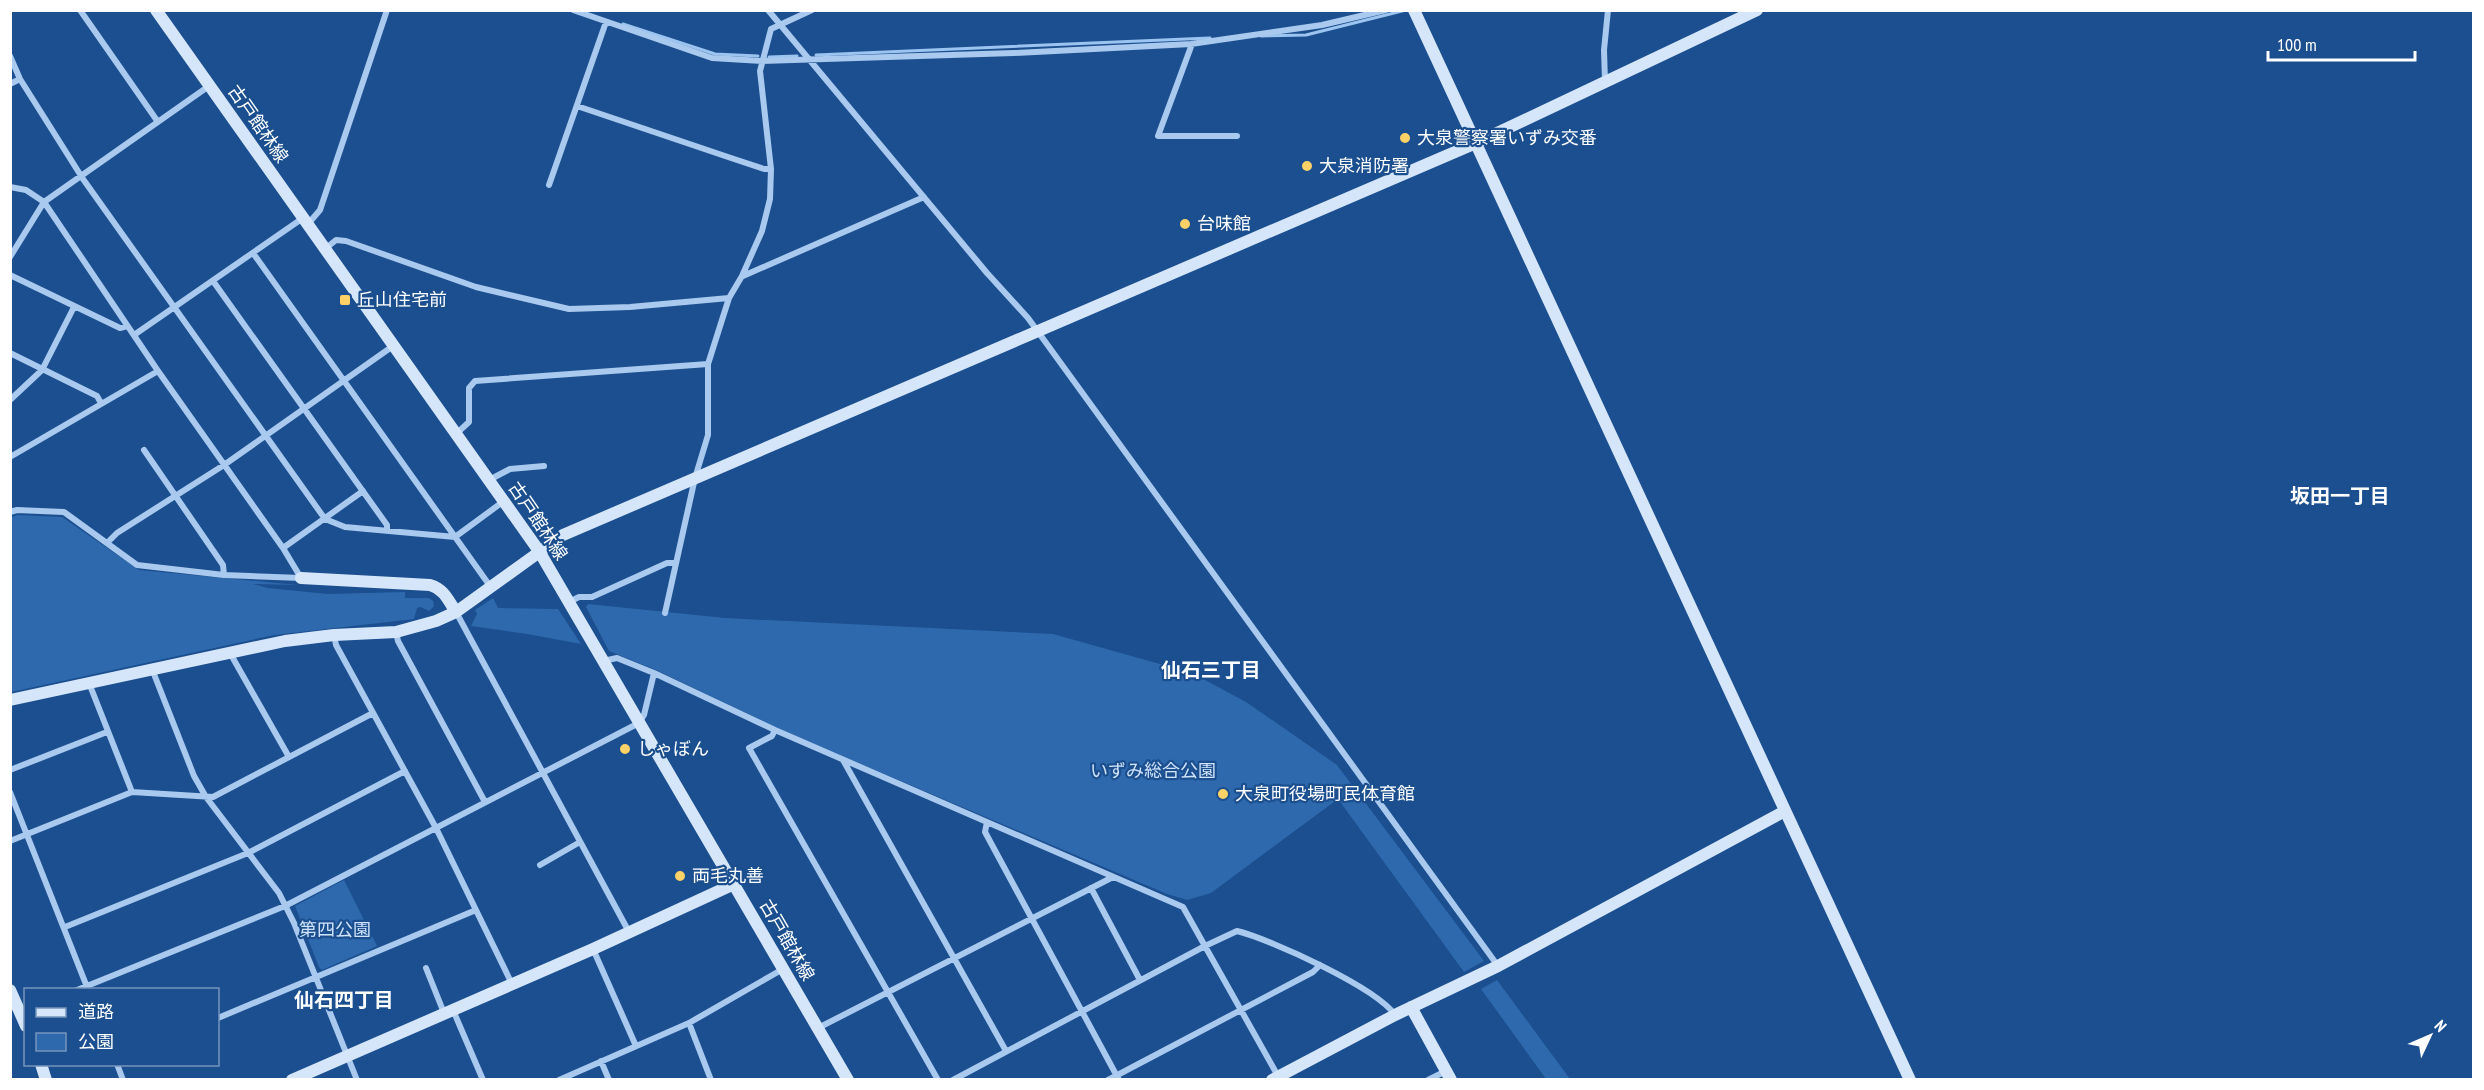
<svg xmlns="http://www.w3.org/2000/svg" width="2484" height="1090" viewBox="0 0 2484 1090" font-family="'PT Sans Narrow','Noto Sans JP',sans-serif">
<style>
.green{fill:#2e69ad}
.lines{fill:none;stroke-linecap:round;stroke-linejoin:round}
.stream{stroke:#9cc4f0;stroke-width:3}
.street{stroke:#a9c9ee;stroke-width:6}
.secondary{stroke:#d6e6fa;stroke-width:12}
.poi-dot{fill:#ffd166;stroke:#1b4f8f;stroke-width:2}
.labels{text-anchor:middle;stroke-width:4.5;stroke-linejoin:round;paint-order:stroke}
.street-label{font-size:18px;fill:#fff;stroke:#1b4f8f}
.poi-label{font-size:18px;fill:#fff;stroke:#1b4f8f;text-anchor:start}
.park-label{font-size:18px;fill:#cfe3fa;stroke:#1b4f8f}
.neighbourhood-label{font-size:20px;font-weight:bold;fill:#fff;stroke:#1b4f8f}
</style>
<rect width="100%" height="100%" fill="#1b4f8f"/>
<!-- green -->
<path class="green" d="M17 515 62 517 139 570 298 585 253 584 268 588 328 594 405 592V598H429L433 601 434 606 429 611 421 607 417 608 414 619 274 635 11 692 10 518Z
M493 598 498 608 558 609 581 644 527 634 471 626 477 614 475 610Z
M588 604 725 618 1053 634 1192 673 1246 702 1337 765 1484 961 1464 972 1338 799 1211 893 1187 900 1167 894 788 733 656 670 609 651 586 607Z
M344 880 377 946 322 970 319 967 295 906Z
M1497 980 1570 1079H1546L1481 989Z"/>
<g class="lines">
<!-- stream -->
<path class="stream" d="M623 24 715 54 758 56
M1261 36 1306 35 1406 10
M816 55 1210 38
M769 57 797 56"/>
<!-- street -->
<path class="street" d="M80 10 158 122
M573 10 712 58 762 61 1014 53 1191 44 1322 25 1386 10
M768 10 987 273 1028 318 1498 966
M1192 44 1158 136H1237
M10 56 20 79 83 179 325 519 345 527 455 537 504 501
M1605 82 1604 50 1608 10
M10 84 20 79
M577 106 731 158 764 169H771
M549 185 606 22
M10 187 26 190 44 202 158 371 283 548 301 578 224 575 137 565 64 512 17 510 10 512
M308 224 320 210 387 10
M325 249 336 240 346 241 476 287 569 309 630 307 729 298
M253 253 490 586
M10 257 44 202 209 86
M10 275 120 328 127 326
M743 276 924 197
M213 281 387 525V530
M134 335 303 218
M10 353 97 396 101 403
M10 400 42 370 74 307
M456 434 469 422V388L475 381 708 364
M144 450 223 565 224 575
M10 457 158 371
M489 480 510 469 544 466
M107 543 117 533 224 465 393 346
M283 548 363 491
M569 602 579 597H592L667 563H675
M456 612 629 932
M665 613 695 478 708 435V364L729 298 742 276 762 231 770 199 771 169 760 71 771 29 812 10
M396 632 398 641 485 802
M334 635 336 645 436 828 512 984
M230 653 289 757
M603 661 617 658 654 673 775 730 1183 907 1278 1076
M152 669 194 776 206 797 266 876 279 893 294 923 357 1080
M89 683 132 792
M775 730 772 736 749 748 938 1080
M843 760 1006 1051
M10 770 107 732
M10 792 87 987
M987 822 985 832 1119 1080
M10 841 132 792 213 797 373 713
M540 865 580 842
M1091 888 1140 980
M65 927 248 853 405 771
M593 949 636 1046
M426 968 444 1013
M77 990 285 906 639 723 644 715 654 673
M453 1010 483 1080
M218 1018 476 910
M689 1023 711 1080
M818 1028 1113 877
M601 1061 609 1080
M117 1064 123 1080
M559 1080 689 1023 783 969
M953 1080 1205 946 1237 931C1270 939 1377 988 1395 1015
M1108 1080 1313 972 1320 965
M1428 1080 1446 1071"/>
<!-- secondary -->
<path class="secondary" d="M156 10 539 551 848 1080
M1414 10 1910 1080
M301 578 430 585C444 589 448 600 456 612
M10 700 285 641 334 635 396 632 436 621 456 612 563 535 1476 143 1757 10
M10 990 26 1026
M1411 1007 1451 1080
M41 1064 46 1080
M292 1080 593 949 734 884
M1272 1080 1395 1015 1498 966 1785 811"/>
</g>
<!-- markers -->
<g class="poi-dot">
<circle cx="1405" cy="138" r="6"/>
<circle cx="1307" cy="166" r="6"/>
<circle cx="1185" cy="224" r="6"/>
<rect x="339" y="294" width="12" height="12" rx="3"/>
<circle cx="625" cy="749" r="6"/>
<circle cx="1223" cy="794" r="6"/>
<circle cx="680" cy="876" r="6"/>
</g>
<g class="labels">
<!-- street labels -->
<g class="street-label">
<text transform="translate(258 124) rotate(55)" y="6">古戸館林線</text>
<text transform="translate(538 521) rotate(56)" y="6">古戸館林線</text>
<text transform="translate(787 940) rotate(60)" y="6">古戸館林線</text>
</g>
<!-- poi labels -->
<g class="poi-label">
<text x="1417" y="144">大泉警察署いずみ交番</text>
<text x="1319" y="172">大泉消防署</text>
<text x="1197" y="230">台味館</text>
<text x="357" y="306">丘山住宅前</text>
<text x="637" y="755">しゃぼん</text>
<text x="1235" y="800">大泉町役場町民体育館</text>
<text x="692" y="882">両毛丸善</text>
</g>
<!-- park labels -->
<g class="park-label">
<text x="1153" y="777">いずみ総合公園</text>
<text x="335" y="936">第四公園</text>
</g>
<!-- neighbourhood labels -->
<g class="neighbourhood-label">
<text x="2340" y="503">坂田一丁目</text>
<text x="1211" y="677">仙石三丁目</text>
<text x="344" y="1007">仙石四丁目</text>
</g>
</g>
<!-- border -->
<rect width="2484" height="1090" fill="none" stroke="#ffffff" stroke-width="24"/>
<!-- legend -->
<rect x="24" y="988" width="195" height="78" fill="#1b4f8f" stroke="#7695bc" stroke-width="1.5"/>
<rect x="36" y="1008" width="30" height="9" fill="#d6e6fa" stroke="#7695bc" stroke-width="1.5"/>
<text x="78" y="1018" font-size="18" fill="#ffffff">道路</text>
<rect x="36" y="1033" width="30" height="18" fill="#2e69ad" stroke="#7695bc" stroke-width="1.5"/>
<text x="78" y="1048" font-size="18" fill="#ffffff">公園</text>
<!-- north arrow -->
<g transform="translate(2430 1036) rotate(46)" stroke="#1b4f8f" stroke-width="4.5" paint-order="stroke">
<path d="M0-4.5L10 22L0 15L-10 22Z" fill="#ffffff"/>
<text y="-9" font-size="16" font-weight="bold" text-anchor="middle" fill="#ffffff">N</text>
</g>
<!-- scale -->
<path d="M2268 51v9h147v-9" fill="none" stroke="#ffffff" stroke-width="3"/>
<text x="2277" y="51" font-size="18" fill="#ffffff" stroke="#1b4f8f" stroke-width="4.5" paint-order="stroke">100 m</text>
</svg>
